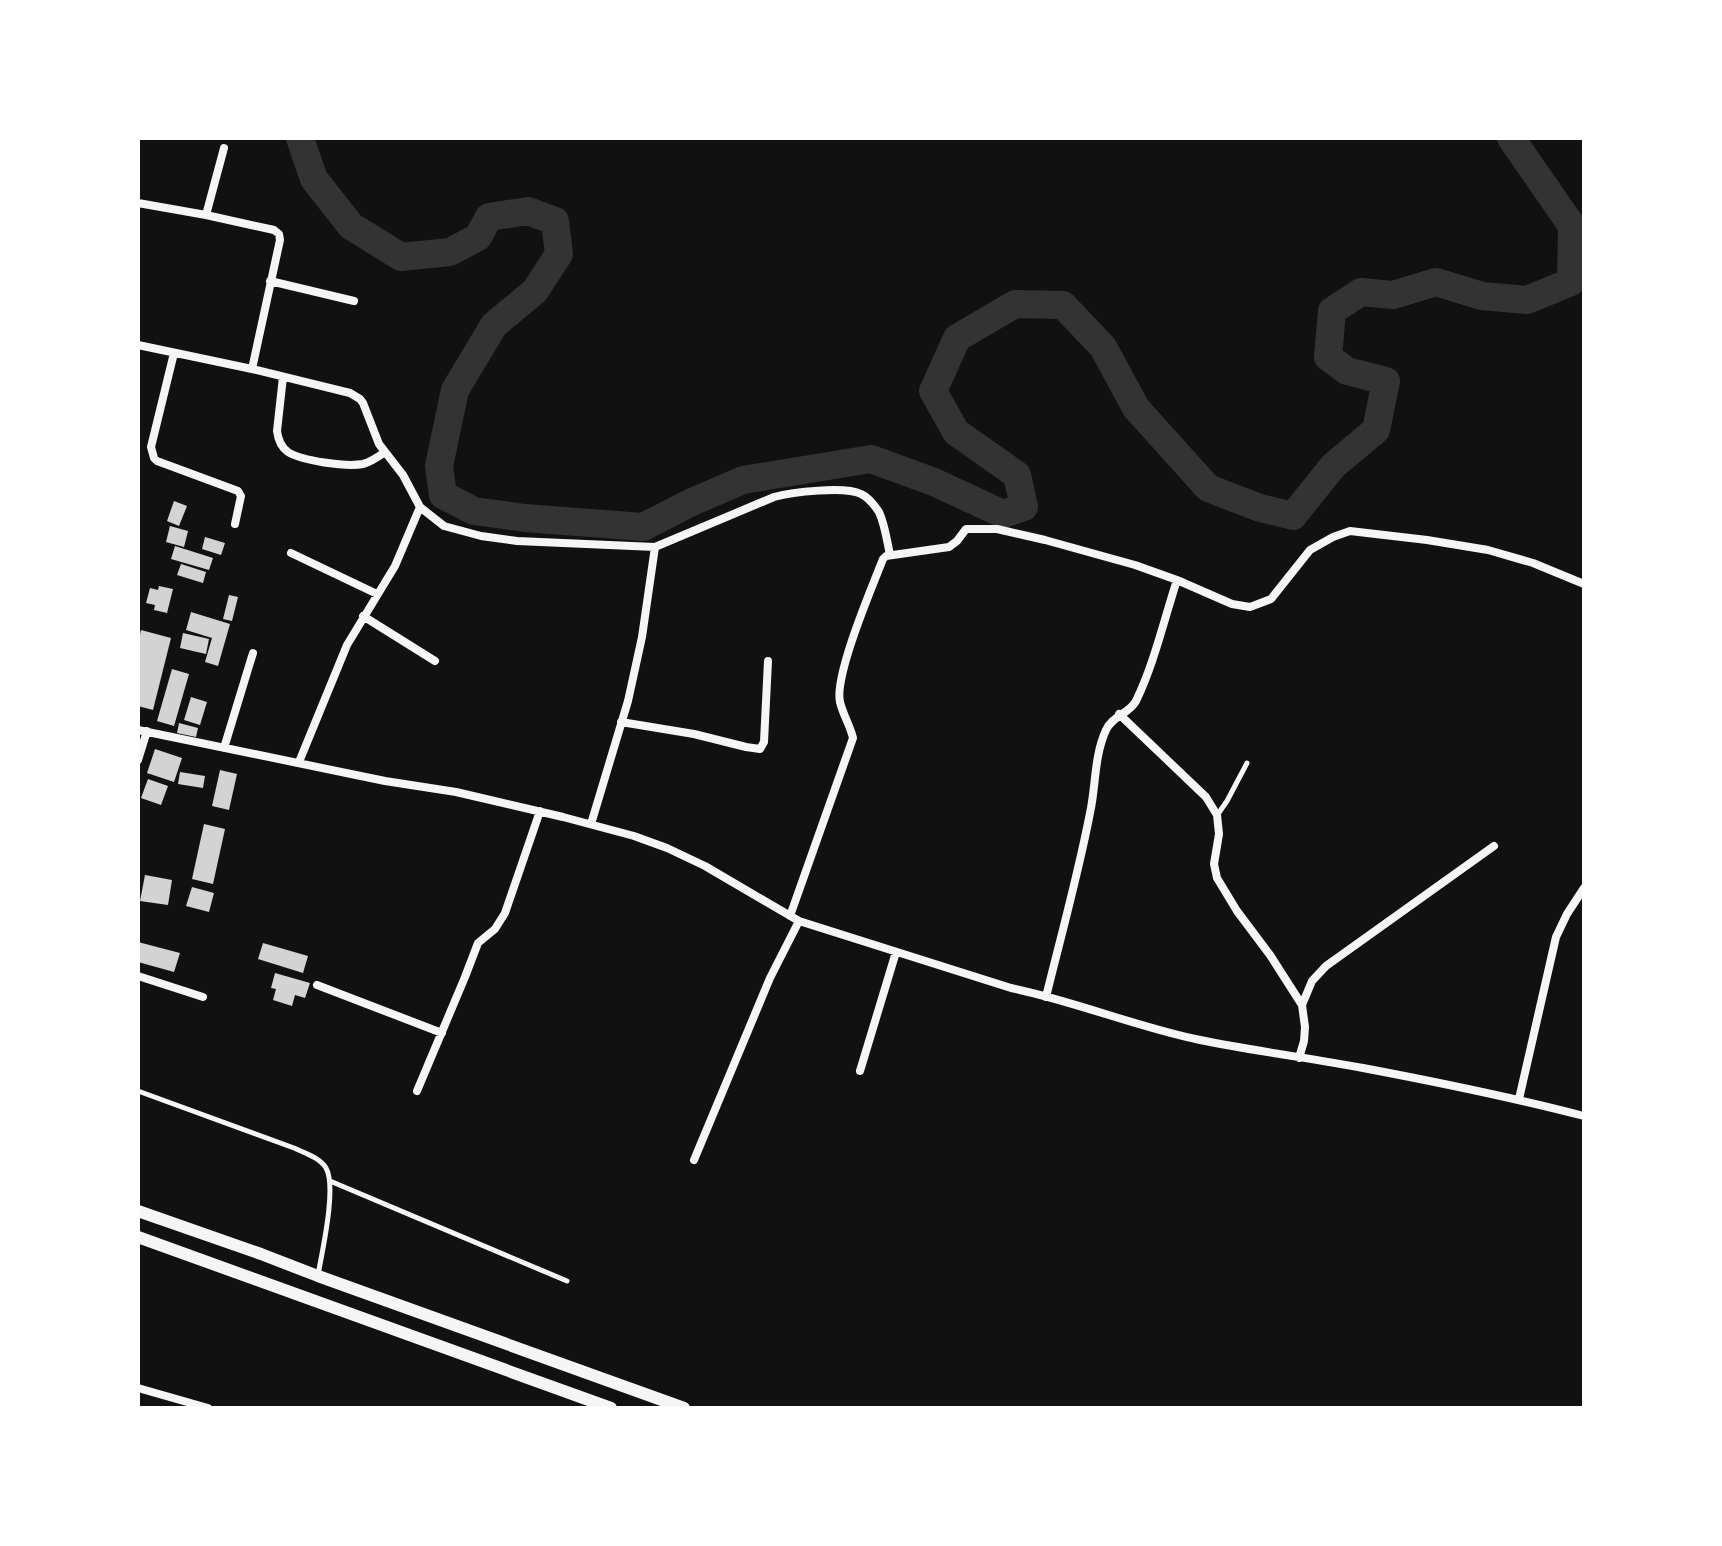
<svg xmlns="http://www.w3.org/2000/svg" width="1722" height="1546" viewBox="0 0 1722 1546" font-family="'IBM Plex Sans',sans-serif">
<style>
.lines{fill:none;stroke-linecap:round;stroke-linejoin:round}
.river{stroke:#333;stroke-width:28}
.building{fill:#d3d3d3}
.service{stroke:#f5f5f5;stroke-width:5}
.minor{stroke:#f5f5f5;stroke-width:8}
.tertiary{stroke:#f5f5f5;stroke-width:12}
</style>
<rect width="100%" height="100%" fill="#111"/>
<g class="lines">
<!-- river -->
<path class="river" d="M300 138 314 179 351 226 401 257 450 252 478 237 489 217 528 211 555 221 559 254 535 291 494 325 455 390 439 466 443 495 474 511 525 518 643 527 692 502 743 480 871 459 934 482 1003 514 1024 507 1017 475 956 432 933 391 957 338 1015 304 1063 305 1103 347 1136 408 1208 488 1260 508 1293 516 1333 466 1376 430 1386 381 1347 371 1328 357 1332 311 1361 292 1393 295 1436 282 1482 296 1527 300 1571 282 1572 226 1511 138"/>
</g>
<!-- building -->
<path class="building" d="M174 501 187 506 179 526 167 521Z
M170 526 188 531 184 547 166 542Z
M205 537 225 543 221 555 202 549Z
M175 546 213 558 209 570 171 559Z
M181 564 206 572 203 583 177 575Z
M159 586 173 589 167 613 154 610 155 605 146 603 150 588 158 590Z
M229 595 238 597 232 621 223 619Z
M191 612 230 624 218 666 205 662 212 638 186 630Z
M141 630 171 638 153 710 138 706V643Z
M183 633 209 639 206 654 180 648Z
M172 669 189 674 174 726 157 721Z
M191 697 207 702 200 725 184 720Z
M179 723 198 728 196 737 177 733Z
M155 749 182 758 174 782 147 773Z
M220 770 237 774 229 810 212 806Z
M180 772 205 776 203 788 178 784Z
M148 779 168 786 161 805 141 798Z
M204 824 225 829 213 884 192 879Z
M145 875 172 880 168 905 140 901Z
M192 887 214 893 209 912 186 906Z
M138 942 180 953 174 972 138 962Z
M263 943 308 956 303 973 258 959Z
M275 973 310 983 305 998 295 995 292 1006 273 1000 276 989 271 988Z"/>
<g class="lines">
<!-- service -->
<path class="service" d="M1218 814 1227 801 1247 763
M138 1091 294 1148C305 1153 320 1158 326 1168 337 1187 322 1252 318 1275
M330 1181 567 1281"/>
<!-- minor -->
<path class="minor" d="M138 203 206 215 274 230 279 234 280 240 252 369 350 393 360 399 363 403 379 444 403 475 420 507 395 566 347 645 299 762
M206 215 224 148
M270 281 354 301
M138 345 252 369
M174 353 151 447 154 458 157 461 238 491 241 496 235 524
M283 377 277 431C278 439 281 447 288 452 302 461 346 467 363 464 371 462 378 457 385 452
M420 507 444 526 481 536 517 541 655 547 774 497C792 492 845 486 861 494 868 497 875 506 879 512 885 525 887 541 890 555
M291 553 377 594
M363 616 435 661
M1119 714 1206 797 1217 815 1219 834 1214 864 1217 878 1237 911 1270 955 1302 1005 1305 1027 1304 1041 1299 1058
M621 722 694 734 746 747 760 749 764 742 768 661
M138 730 385 781 456 792 563 817 634 836 667 848 705 866 799 921 1011 988C1075 1001 1136 1027 1200 1040 1254 1051 1309 1058 1363 1068 1437 1082 1511 1097 1584 1116
M224 748 253 653
M138 760 147 731
M591 824 628 701 642 637 655 547
M790 916 853 738C850 725 843 715 840 702 834 676 872 587 883 559L886 556 949 547 957 541 966 529H997L1045 540 1135 565 1177 580 1232 604 1250 607 1271 599 1310 550 1333 537 1350 531 1427 540 1488 550 1533 563 1584 584
M138 976 203 997
M317 985 442 1033
M1046 997C1061 936 1078 875 1090 813 1096 786 1094 756 1106 730 1112 716 1129 714 1136 701 1154 664 1164 620 1177 580
M1302 1005 1312 981 1326 966 1494 846
M860 1071 896 952
M417 1091 465 977 478 943 495 929 505 913 540 811
M1519 1099 1556 937 1567 914 1584 888
M694 1160 770 978 799 921
M138 1388 208 1408"/>
<!-- tertiary -->
<path class="tertiary" d="M138 1211 261 1254 318 1276 684 1408
M138 1237 611 1408"/>
</g>
<!-- border -->
<rect width="1722" height="1546" fill="none" stroke="#ffffff" stroke-width="280"/>
</svg>
